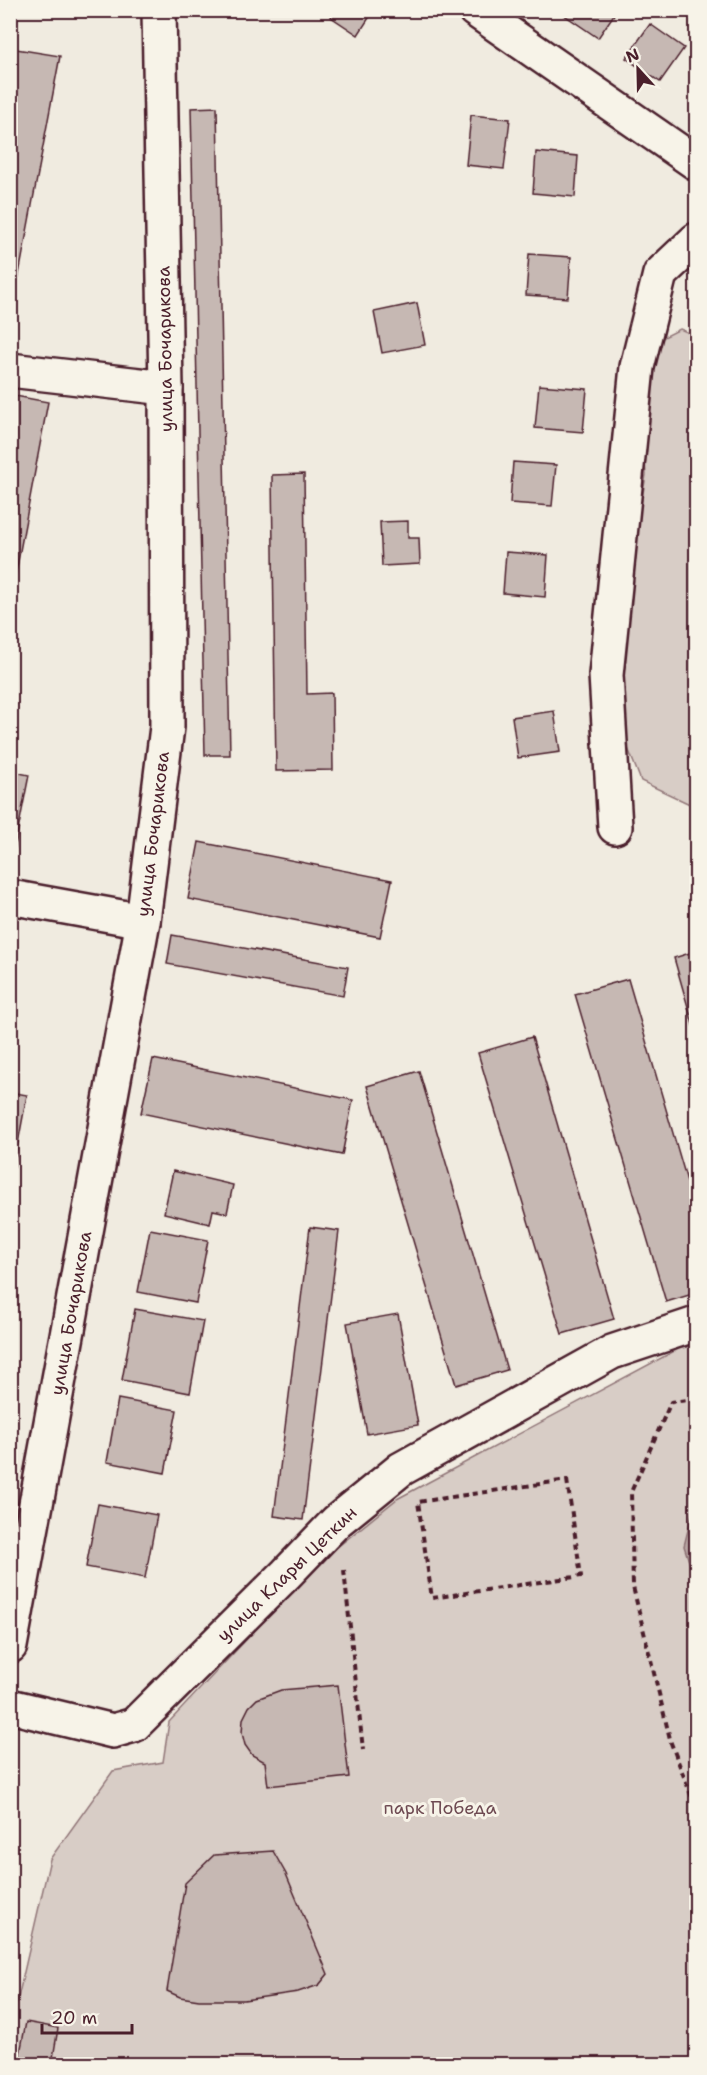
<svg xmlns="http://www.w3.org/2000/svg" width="707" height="2075" viewBox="0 0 707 2075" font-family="'Shantell Sans',sans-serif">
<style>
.green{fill:#d8cdc6;stroke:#917678;stroke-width:1.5}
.water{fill:#b7a4a2;stroke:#8b6f72;stroke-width:1.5}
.building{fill:#c6b8b3;stroke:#4a1f2b;stroke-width:1.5}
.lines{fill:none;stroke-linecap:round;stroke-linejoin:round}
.minor-casing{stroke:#4a1f2b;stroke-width:38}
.major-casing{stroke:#4a1f2b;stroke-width:38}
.path{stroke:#4a1f2b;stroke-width:4;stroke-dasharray:6 4.5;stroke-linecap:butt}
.minor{stroke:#f7f3e8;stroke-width:33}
.major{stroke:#f7f3e8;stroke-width:33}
.labels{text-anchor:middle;stroke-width:6;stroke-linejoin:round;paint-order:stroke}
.street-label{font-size:18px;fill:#4a1f2b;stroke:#f7f3e8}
.park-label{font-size:18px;fill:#6e4a52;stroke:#f7f3e8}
</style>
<rect width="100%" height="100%" fill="#f0ebe0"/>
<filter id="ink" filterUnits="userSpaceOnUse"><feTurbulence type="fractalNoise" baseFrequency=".0167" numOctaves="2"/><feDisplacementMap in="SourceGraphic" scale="12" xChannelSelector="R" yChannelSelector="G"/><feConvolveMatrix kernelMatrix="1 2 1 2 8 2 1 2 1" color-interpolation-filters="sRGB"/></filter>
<g filter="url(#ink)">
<!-- green -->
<path class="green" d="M680 329 696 336V807L641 781 622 733 620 655 634 547 646 475 640 395 660 339Z
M696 1346V2064H11L12 2024 50 1859 113 1771 163 1762 169 1722 320 1561 397 1499 680 1348Z"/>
<!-- water -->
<path class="water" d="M696 1460V1583L684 1546 694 1506Z"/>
<!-- building -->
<path class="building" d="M336 10H374L358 35 331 17Z
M566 10H617L598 38 563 14Z
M650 24 684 48 660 82 626 58Z
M10 48 60 56 10 322Z
M217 107 230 755H205L191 108Z
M471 115 510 119 504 169 466 165Z
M536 152 578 156 575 197 533 193Z
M529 254 571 257 568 298 526 295Z
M417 303 425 345 382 353 374 312Z
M539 385 587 389 583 432 535 428Z
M10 395 48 402 10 604Z
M513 462 556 465 552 506 510 503Z
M304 474 307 694 332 693 333 770 276 771 272 475Z
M408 521V538H419L420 564 382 566 380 522Z
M506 552 548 555 545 597 503 593Z
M554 711 560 752 518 758 512 717Z
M10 771 29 775 12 861 10 860Z
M199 842 392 880 380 937 188 899Z
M172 935 348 967 343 996 167 964Z
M696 951V1035L674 958Z
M628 979 696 1212V1293L666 1302 575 994Z
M532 1037 614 1319 562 1334 478 1053Z
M153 1059 353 1100 342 1155 141 1113Z
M419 1071 507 1370 456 1385 367 1086Z
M10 1092 27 1095 10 1186Z
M173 1171 233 1185 227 1213 213 1210 210 1224 164 1213Z
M310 1227 339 1231 303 1520 274 1516Z
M150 1229 208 1240 196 1303 138 1292Z
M135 1309 203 1321 190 1393 122 1380Z
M398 1314 418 1425 367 1434 347 1323Z
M118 1399 177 1410 165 1473 107 1462Z
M98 1504 157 1515 145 1578 86 1567Z
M338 1685 349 1777 268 1786 265 1762 252 1755 245 1745 242 1733 243 1719 249 1707 257 1699 281 1690Z
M273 1851 286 1874 328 1974 319 1985 298 1992 244 2000H199L180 1997 167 1991 185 1883 214 1855Z
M26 2022 58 2028 52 2064H18Z"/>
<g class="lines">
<!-- minor casing -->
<g class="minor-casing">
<path id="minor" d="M475 10 696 163
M10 370 166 388
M615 827 606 675 637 367 660 274 696 240
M10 897 143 921
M10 1706 113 1731 134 1725 286 1574 337 1521 401 1469 612 1352 696 1324"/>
</g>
<!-- major casing -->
<g class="major-casing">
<path id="major" d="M10 1646 143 921 167 727 166 388 159 10"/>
</g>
<!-- path -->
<path class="path" d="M696 1399 671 1402 631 1492 633 1587 671 1743 696 1808
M567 1480 581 1576 432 1598 418 1502Z
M344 1570 363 1750"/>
<!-- minor -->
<use href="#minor" class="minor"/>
<!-- major -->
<use href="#major" class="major"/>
</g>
</g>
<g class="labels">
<!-- street labels -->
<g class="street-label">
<text transform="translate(165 349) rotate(-91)" y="6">улица Бочарикова</text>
<text transform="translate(153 834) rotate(-83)" y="6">улица Бочарикова</text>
<text transform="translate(71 1313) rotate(-80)" y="6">улица Бочарикова</text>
<text transform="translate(287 1574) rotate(-44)" y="6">улица Клары Цеткин</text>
</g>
<!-- park labels -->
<g class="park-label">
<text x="440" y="1814">парк Победa</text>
</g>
</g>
<!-- margin -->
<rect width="707" height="2075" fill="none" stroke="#f7f3e8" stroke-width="36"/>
<rect x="18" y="18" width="671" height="2039" fill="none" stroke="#4a1f2b" stroke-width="2" filter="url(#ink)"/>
<!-- north arrow -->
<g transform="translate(638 69) rotate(338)" stroke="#f7f3e8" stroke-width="4.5" paint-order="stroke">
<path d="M0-4.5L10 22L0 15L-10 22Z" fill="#4a1f2b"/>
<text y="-9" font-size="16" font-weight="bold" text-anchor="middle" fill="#4a1f2b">N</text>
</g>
<!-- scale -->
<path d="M42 2024v9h90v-9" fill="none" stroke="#4a1f2b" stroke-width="3"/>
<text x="51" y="2024" font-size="18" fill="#4a1f2b" stroke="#f7f3e8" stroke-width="4.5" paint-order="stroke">20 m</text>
</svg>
